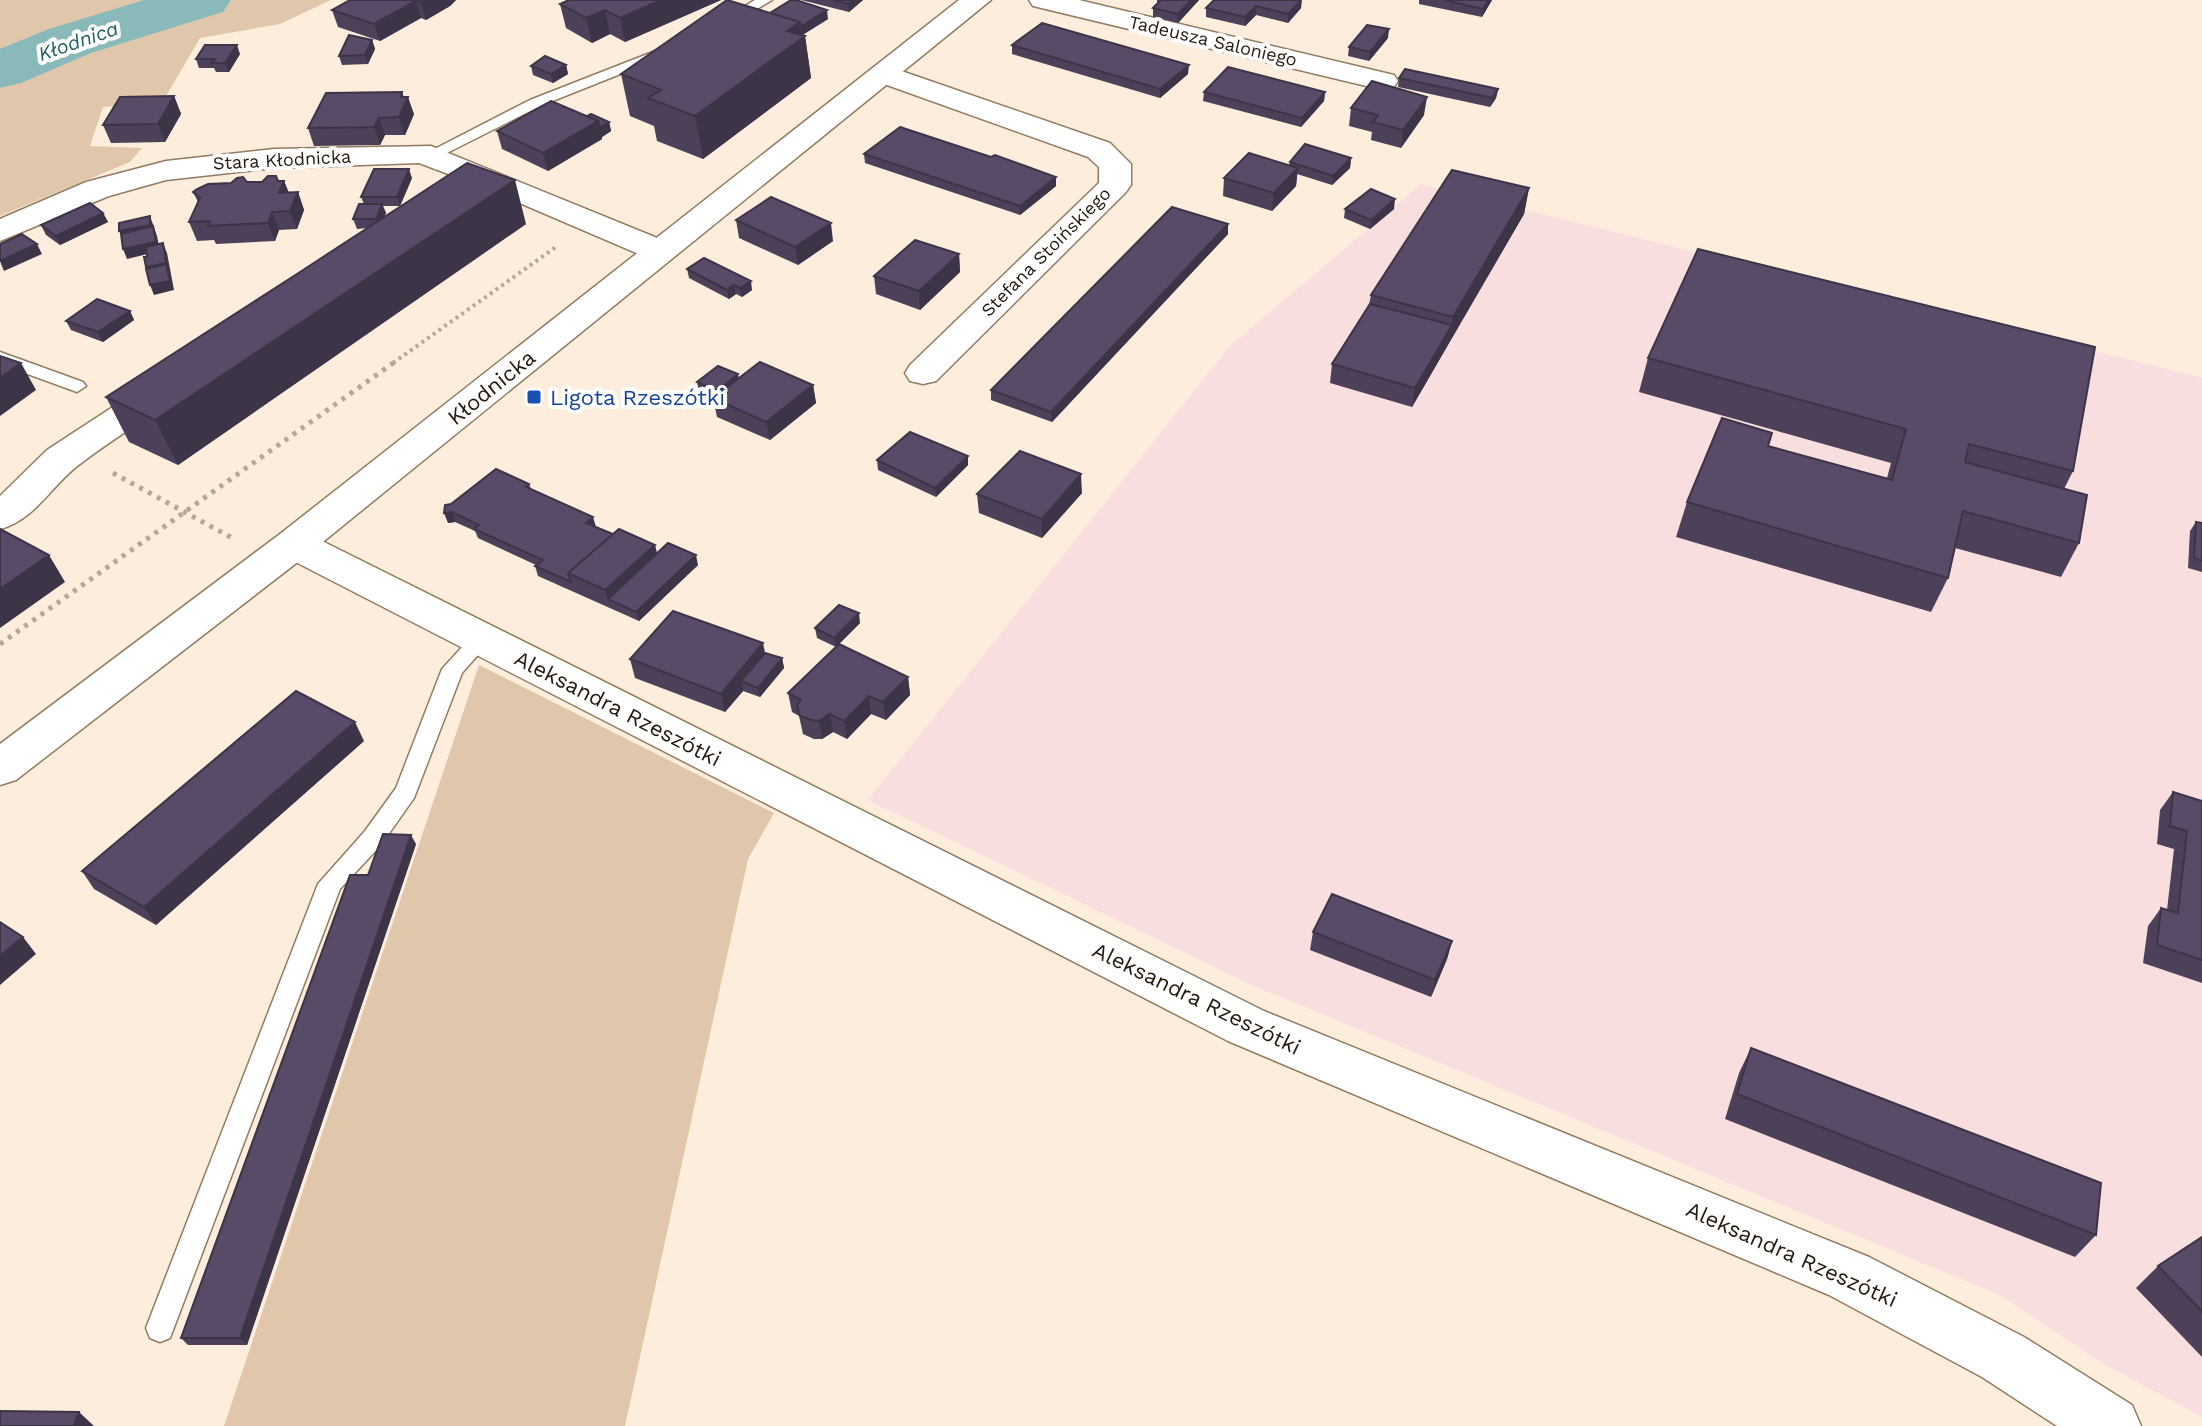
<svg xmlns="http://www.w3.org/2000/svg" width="2202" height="1426" viewBox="0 0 2202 1426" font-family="'Work Sans',sans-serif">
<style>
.industrial{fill:#f9dee0}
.green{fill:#e0c7ac}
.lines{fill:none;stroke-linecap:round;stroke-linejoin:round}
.river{fill:#8ab9ba;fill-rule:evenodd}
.service-casing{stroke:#927b61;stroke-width:3}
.minor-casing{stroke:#927b61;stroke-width:3}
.tertiary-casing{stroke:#927b61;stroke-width:3}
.path-far1{stroke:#b5a799;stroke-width:4;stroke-dasharray:3 4;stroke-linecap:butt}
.path{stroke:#b5a799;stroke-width:5;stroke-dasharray:4 6;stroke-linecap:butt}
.service{fill:#fff;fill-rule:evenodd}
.minor{fill:#fff;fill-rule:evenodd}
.tertiary{fill:#fff;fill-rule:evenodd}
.wall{fill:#4d4059}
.shaded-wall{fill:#3e3448}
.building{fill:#594a67;stroke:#3e3448;stroke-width:2}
.transit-dot{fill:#1a4fb4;stroke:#fff;stroke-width:3}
.labels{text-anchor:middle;stroke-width:8;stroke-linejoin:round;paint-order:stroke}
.far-street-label{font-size:18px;fill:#23190f;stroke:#fff}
.far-water-label{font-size:20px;font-style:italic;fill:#1f5f61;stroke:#fff}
.street-label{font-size:22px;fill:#23190f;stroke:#fff}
.transit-label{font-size:22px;fill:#164399;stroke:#fff;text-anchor:start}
</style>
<rect width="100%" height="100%" fill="#fceddc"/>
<!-- industrial -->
<path class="industrial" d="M1421 184 2202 378V1417L2102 1363 2002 1296 1252 985 868 800 1230 346Z"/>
<!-- green -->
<path class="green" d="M0 0H331L280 24 200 38 162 103 103 107 90 146 142 148 130 162 0 216Z
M479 665 774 813 748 859 625 1426H224Z"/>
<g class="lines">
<!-- river -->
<path class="river" d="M144 0H231L223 12 91 53 21 83 0 88V49L49 29Z"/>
<!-- service casing -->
<g class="service-casing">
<path id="service" d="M755 0H772L732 24 727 25 720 21Z
M663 48 668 49V55L540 106 437 158 431 160 423 155 530 100Z
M0 352 83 382 86 386 77 392 0 364Z
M481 631 488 634 492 639 462 673 414 798 381 845 340 889 170 1338 160 1342 150 1338 146 1328 318 884 365 831 396 788 442 669 474 634Z"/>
</g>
<!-- minor casing -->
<g class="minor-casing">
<path id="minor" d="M1029 0H1079L1394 75 1398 81 1394 87 1383 90 1033 6Z
M884 65 1110 143 1131 164V185L1126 192 936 381 923 384 910 381 905 373 910 365 1099 183V167L1088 157 873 80 869 74 873 68Z
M431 146 672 244 677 251 672 258 660 261 648 258 475 184 419 163 274 168 166 180 109 196 0 241V219L86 182 166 161 274 149Z
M167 377 180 380 185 388 180 396C146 419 109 441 76 467 50 488 34 520 0 529V496L47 450 154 380Z
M294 530 308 534 1264 1011 1869 1257 2024 1337 2132 1405 2141 1426H2057L1982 1377 1829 1295 1228 1041 280 554 274 544 280 534Z"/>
</g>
<!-- tertiary casing -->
<g class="tertiary-casing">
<path id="tertiary" d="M959 0H991L308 554 16 780 0 785V744L280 534Z"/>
</g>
<!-- path-far1 -->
<path class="path-far1" d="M393 363 556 247"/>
<!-- path -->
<path class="path" d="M113 473 234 539
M0 644 396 361"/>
<!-- service -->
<use href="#service" class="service"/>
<!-- minor -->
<use href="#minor" class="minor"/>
<!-- tertiary -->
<use href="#tertiary" class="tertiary"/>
</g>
<!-- wall -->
<path class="wall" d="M350 0H456L450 6 426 20 421 18 380 41 338 27 332 10Z
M569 0H721L625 42 610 34 592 43 566 28 560 4Z
M801 0H863L849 12Z
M1157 0H1199L1178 23 1153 17V8L1157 3Z
M1214 0 1301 8 1288 23 1256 15 1245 26 1206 17V8Z
M1419 0H1492L1482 17 1419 4Z
M770 13 828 19 802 35 805 36 811 78 703 159 657 141 654 126 630 116 621 74Z
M1388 38 1369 61 1348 56 1349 47Z
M372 40 375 49 368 64 342 65 339 56Z
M1012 45 1188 74 1160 98 1012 54Z
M240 54 229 72H216L214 68H199L196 59Z
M566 65 568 74 553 83 533 75 531 66Z
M1399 78 1498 89 1496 98 1490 107 1398 87Z
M1204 92H1325L1324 101 1301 127 1203 101Z
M174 96 181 114 165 142 111 143 103 125Z
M404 97 414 114 405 135H385L380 145 314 146 308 128Z
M1351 108 1424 115 1401 148 1371 140 1372 132 1349 126Z
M587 116 609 122 611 131 602 137V139L548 171 502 149 497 131Z
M864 154 991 157 1056 177V186L1020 215 865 163Z
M1351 158 1350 168 1332 185 1297 174 1296 186 1272 211 1223 196 1224 178 1289 165 1290 162Z
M412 178 400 206H383L386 213 384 217 526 224 178 465 129 442 106 397 367 228 357 229 353 219 364 204 361 197Z
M284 181 289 193 298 192 304 210 297 229 279 230 275 241 216 244 214 240 197 241 189 222 198 202 193 192 231 183Z
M1529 188 1524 214 1412 407 1330 383 1332 364 1369 305 1371 295Z
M1345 209H1394L1370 229 1344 218Z
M103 213 108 222 60 245 46 235 41 225Z
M736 220 833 241 798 265 739 238Z
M1228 224V234L1052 422 991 400V390Z
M959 254 960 272 920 310 876 294 874 276Z
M687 269 752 290 742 297 736 294 729 299 689 278Z
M130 311 134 320 103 342 71 330 66 321Z
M1648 358 2073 471 2064 489 2079 543 2061 577 1955 548 1948 578 1931 612 1676 537 1687 502 1768 446 1887 478 1891 463 1639 392Z
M739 378 813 385 816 403 770 440 717 417 713 398 699 392 697 382Z
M968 456V465L936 497 878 470 877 460Z
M529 484 531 489 595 527 657 554 698 565 639 621 538 576 535 566 536 565 478 538 475 531 455 522 448 523 451 504Z
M1082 493 1042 538 979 513 977 494Z
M2196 522 2202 523V572L2188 568 2190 531Z
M860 623 839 644 908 677 910 695 886 720 871 714 847 739 833 732 822 739H814L803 734 799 716 792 712 788 693 836 647 817 638 815 628Z
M765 653 782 658 784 668 760 697 743 691 725 712 635 678 630 659Z
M364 741 156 925 94 889 82 871Z
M2173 792 2202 801V983L2143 963 2148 926 2161 908 2167 910 2174 849 2157 844 2160 810Z
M416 844 247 1345H188L181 1338 368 875Z
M1313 932 1452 941 1447 959 1431 997 1310 950Z
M1751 1048 2096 1235 2075 1257 1725 1119 1739 1073Z
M2202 1237V1357L2136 1288 2158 1266Z"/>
<!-- shaded-wall -->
<path class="shaded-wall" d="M426 0H456L450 6 426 20 421 3Z
M661 0H721L625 42 620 18Z
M852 0H863L849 12 848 4Z
M1191 0H1199L1178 23V14Z
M1302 0 1301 8 1288 23V14Z
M1488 0H1492L1482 17 1483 9Z
M416 1 421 18 380 41 374 24Z
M1256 6V15L1245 26V17Z
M605 10 610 34 592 43 586 18Z
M827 10 828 19 801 36H805L811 78 703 159 695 116 787 31 800 22Z
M1389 29 1388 38 1369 61 1370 52Z
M372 40 375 49 368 64 365 55Z
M237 45 240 54 229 72 225 63Z
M566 65 568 74 553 83 551 74Z
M1189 65 1188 74 1160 98V89Z
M1498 89 1496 98 1490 107 1492 98Z
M402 92 406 103 408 97 414 114 405 135 399 117 401 97Z
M1325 92 1324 101 1301 127 1302 118Z
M174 96 181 114 165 142 158 124Z
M1427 97 1424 115 1401 148 1403 130Z
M379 118 385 135 380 145 374 127Z
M598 121 609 122 611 131 602 137V139L548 171 543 153Z
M1351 158 1350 168 1332 185 1333 176Z
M1298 168 1296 186 1272 211 1274 193Z
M409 169 412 178 400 206 397 197Z
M1056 177V186L1020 215V206Z
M515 180 526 224 178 465 155 420Z
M284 181 291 199 279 193Z
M1529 188 1524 214 1449 343 1453 317Z
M298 192 304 210 297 229 290 211Z
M1395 199 1394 209 1370 229 1371 220Z
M382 204 386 213 379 228 376 219Z
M272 212 279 230 275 241 268 223Z
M103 213 108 222 60 245 56 236Z
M150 216 157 236 160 251 127 259 123 249 124 241 119 231Z
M831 223 833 241 798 265 795 247Z
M1228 224V234L1052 422 1051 412Z
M163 243 167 253 174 290 154 295 150 285 151 276 146 267Z
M37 244 42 254 4 271 0 261Z
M959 254 960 272 920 310 919 291Z
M751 281 752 290 742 297 740 288Z
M734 285 736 294 729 299 727 290Z
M130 311 134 320 103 342 98 332Z
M1452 325 1449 343 1412 407 1415 388Z
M21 363 36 390 0 416V378Z
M738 374 740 384 720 401 718 391Z
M813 385 816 403 770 440 766 422Z
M968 456V465L936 497 935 488Z
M1081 474 1082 493 1042 538V519Z
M452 512 455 522 448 523 444 513Z
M593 517 596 527 586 523Z
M655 545 660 564 608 599 605 590Z
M49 555 65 582 0 628V589Z
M696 555 698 565 639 621 636 612Z
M859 613 860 623 836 647 834 638Z
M763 643 767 662 741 681 743 691 725 712 721 694Z
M782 658 784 668 760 697 758 688Z
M908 677 910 695 886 720 883 702Z
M869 696 871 714 847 739 844 721Z
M830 714 833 732 822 739 819 721Z
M355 722 364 741 156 925 144 907Z
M411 835 416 844 247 1345 240 1338Z
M23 937 36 954 0 985V956Z
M1452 941 1447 959 1431 997 1435 980Z
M79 1412 94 1426H74Z"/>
<!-- building -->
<path class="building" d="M350 0H426L421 3 416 1 374 24 332 10Z
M569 0H661L620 18 605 10 586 18 560 4Z
M727 0 800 22 787 31 805 36 695 116 648 98 661 90 621 74Z
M791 0H796L827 10 800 27V22L770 13Z
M833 0H852L848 4Z
M1161 0H1191L1178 14 1153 8Z
M1214 0H1301L1288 14 1256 6 1245 17 1206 8Z
M1444 0H1488L1483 9Z
M1042 23 1189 65 1160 89 1012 45Z
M1367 25 1389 29 1370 52 1349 47Z
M349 35 372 40 365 55 339 56Z
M205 45H237L225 63H212L215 59H196Z
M545 56 566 65 551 74 531 66Z
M1228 67 1325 92 1302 118 1204 92Z
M1405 69 1498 89 1492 98 1399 78Z
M1372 81 1427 97 1403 130 1373 122 1378 115 1351 108Z
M402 92 401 97H408L399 117 379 118 374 127 308 128 326 93Z
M174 96 158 124 103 125 120 97Z
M551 101 598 121 543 153 497 131Z
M591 114 609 122 600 127 598 121 587 116Z
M900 127 991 157 995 155 1056 177 1020 206 864 154Z
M1305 144 1351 158 1333 176 1290 162Z
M1249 153 1298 168 1274 193 1224 178Z
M467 163 515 180 155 420 106 397 297 274Z
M374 169H409L397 197H361Z
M1452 170 1529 188 1453 317 1371 295Z
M268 176H276L278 181H284L279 193 298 192 290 211 272 212 268 223 208 226 210 221 189 222 200 198 193 192 197 189 208 184 231 183 237 178 243 177 247 182H262Z
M1371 189 1395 199 1371 220 1345 209Z
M771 197 831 223 795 247 736 220Z
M90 203 103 213 56 236 41 225Z
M359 204H382L376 219H353Z
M1172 207 1228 224 1051 412 991 390Z
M150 216V225L119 231V223Z
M153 226 156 242 123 249 121 234Z
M22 234 37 244 0 261V244Z
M915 240 959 254 919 291 874 276Z
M163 243 166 263 146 267 144 257H147L146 247Z
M1698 249 2095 347 2073 471 1969 444 1965 462 2087 495 2079 543 1963 511 1948 578 1687 502 1722 418 1772 433 1768 446 1892 480 1906 429 1648 358Z
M704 258 751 281 740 288 734 285 727 290 687 269Z
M166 264 170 281 150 285 146 269Z
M97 299 130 311 98 332 66 321Z
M1370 304 1452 325 1415 388 1332 364Z
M0 356 21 363 0 378Z
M760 362 813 385 766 422 713 398Z
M718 366 738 374 718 391 697 382Z
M910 432 968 456 935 488 877 460Z
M1020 451 1081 474 1042 519 977 494Z
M496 469 529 484 526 487 593 517 586 523 613 534 568 573 571 582 535 566 543 560 474 529 479 525 452 512 444 513 445 505 451 504Z
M2196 522 2202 523V561L2194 558Z
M0 529 49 555 0 589Z
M619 529 655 545 605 590 568 573Z
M668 543 696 555 636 612 608 599Z
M839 605 859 613 834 638 815 628Z
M673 611 763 643 721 694 630 659Z
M839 644 908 677 883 702 869 696 844 721 830 714 819 721 811 720 800 716 797 705 801 700 788 693Z
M765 653 782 658 758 688 741 681Z
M296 691 355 722 144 907 82 871Z
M2173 792 2202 801V960L2157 945 2161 908 2178 913 2187 831 2170 826Z
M383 834 411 835 240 1338H181L350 875H368Z
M1332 894 1452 941 1435 980 1313 932Z
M0 922 23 937 0 956Z
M1751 1048 2101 1183 2096 1235 1737 1094Z
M2202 1237V1311L2158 1266Z
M0 1411 79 1412 74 1426H0Z"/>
<!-- markers -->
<rect class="transit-dot" x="526" y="389" width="16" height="16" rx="4"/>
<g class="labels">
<!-- far-street labels -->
<g class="far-street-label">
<text transform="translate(1213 41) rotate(13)" y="6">Tadeusza Saloniego</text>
<text transform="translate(282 160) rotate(-3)" y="6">Stara Kłodnicka</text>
<text transform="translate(1046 252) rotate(-45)" y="6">Stefana Stoińskiego</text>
</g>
<!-- far-water labels -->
<g class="far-water-label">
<text transform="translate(78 41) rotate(-19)" y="7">Kłodnica</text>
</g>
<!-- street labels -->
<g class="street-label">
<text transform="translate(491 387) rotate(-39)" y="8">Kłodnicka</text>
<text transform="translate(618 708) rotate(27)" y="8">Aleksandra Rzeszótki</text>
<text transform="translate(1197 998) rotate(26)" y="8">Aleksandra Rzeszótki</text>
<text transform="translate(1792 1254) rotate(24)" y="8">Aleksandra Rzeszótki</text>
</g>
<!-- transit labels -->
<g class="transit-label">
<text x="550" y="405">Ligota Rzeszótki</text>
</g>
</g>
</svg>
